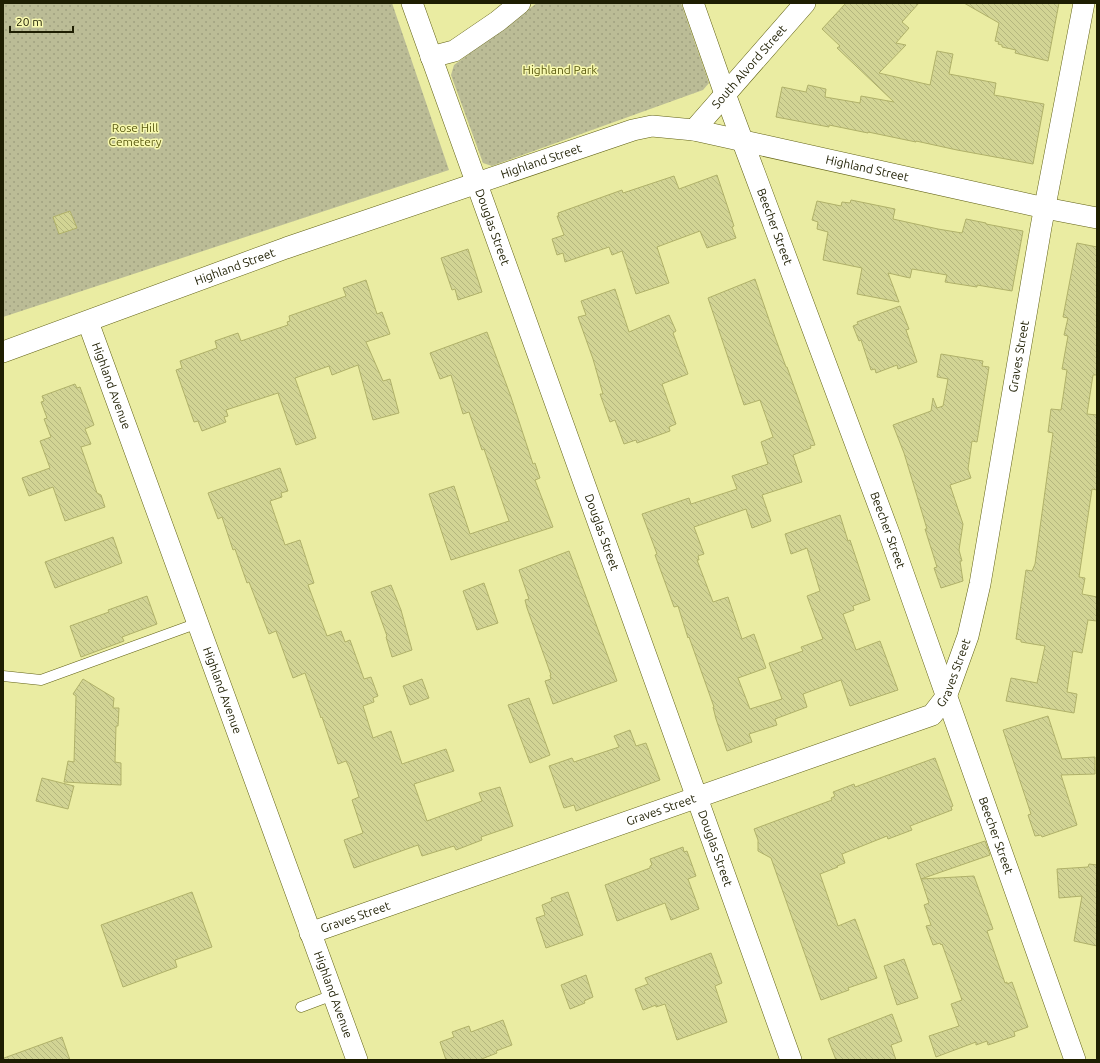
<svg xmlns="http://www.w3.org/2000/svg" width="1100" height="1063" viewBox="0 0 1100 1063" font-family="Ubuntu,sans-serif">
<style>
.grass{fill:url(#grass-dots)}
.building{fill:url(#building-back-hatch);stroke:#b0b169}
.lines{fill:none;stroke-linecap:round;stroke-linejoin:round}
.lane-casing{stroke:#616115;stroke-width:11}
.street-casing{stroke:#616115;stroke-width:22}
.lane{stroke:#fff;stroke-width:10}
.street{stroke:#fff;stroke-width:21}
.labels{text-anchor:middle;stroke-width:3;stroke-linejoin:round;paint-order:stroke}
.street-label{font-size:12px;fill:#1e1e02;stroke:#f8f9af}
.park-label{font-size:12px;fill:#5b5b12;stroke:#f8f9af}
</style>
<defs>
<pattern id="grass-dots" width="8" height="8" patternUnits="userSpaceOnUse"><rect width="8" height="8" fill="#bbbc96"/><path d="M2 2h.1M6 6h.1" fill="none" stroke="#a0a180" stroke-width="1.8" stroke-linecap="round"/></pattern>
<pattern id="building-back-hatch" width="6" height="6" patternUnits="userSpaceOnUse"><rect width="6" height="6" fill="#d2d494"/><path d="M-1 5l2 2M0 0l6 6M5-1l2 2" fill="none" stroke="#b4b67e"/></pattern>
</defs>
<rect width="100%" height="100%" fill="#eaeca2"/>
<!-- grass -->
<path class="grass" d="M3 3H392L449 170 3 317Z
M537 3H681L709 83 703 90 492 166 483 163 451 75 454 65Z"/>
<!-- building -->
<path class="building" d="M846 3H919L902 22 909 28 896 43 906 45 879 73 930 85 937 51 953 54 949 74 996 83 994 95 1044 104 1033 164 957 150 916 141V142L868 132V133L829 125V127L776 117 782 87 806 92 808 85 826 89 825 97 860 103 861 96 894 102 837 48 840 46 822 29Z
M964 3H1059L1048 61 1015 53 1016 50 1002 47V45L998 44 999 42 995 41 999 23Z
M717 175 734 226 732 227 736 238 707 248 700 231 657 247 669 283 636 294 622 251 612 255 609 247 565 262 563 253 557 255 552 239 564 235 557 216H559L558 213 622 190 623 193 674 176 679 189Z
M851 200 895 209 893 219 938 229 962 233 966 219 986 223V224L1023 231 1012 291 977 285V287L945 282 947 275 912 269 910 278 888 273 899 302 857 294 862 268 823 260 828 232 817 229 818 222 812 220 817 201 841 206 842 202 850 203Z
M70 211 77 228 59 234 53 217Z
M1077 243 1097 247V375H1093L1087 414 1097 415V490L1092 489 1079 577 1085 578 1082 594 1097 597V621L1088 620 1082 653 1073 651 1067 692 1077 694 1074 713 1006 701 1011 678 1037 683 1045 646 1021 642V640L1016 639 1026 570 1032 571 1035 564 1053 433 1048 432 1051 409 1061 410 1067 370 1062 369 1068 336 1064 335 1068 318 1063 317Z
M468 249 482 292 458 300 455 289 452 290 441 258Z
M755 279 775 337 786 367H787L815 445 810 446 811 448 793 455 802 482 762 495 771 521 752 528 746 509 694 527 704 554 698 556 699 560H697L713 602 728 597 742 639 754 634 766 668 738 678 750 709 782 699 769 663 803 651 801 647 823 639 807 596 820 591 807 548 791 554 785 534 840 515 848 541 850 540 870 600 853 606 854 610 843 614 856 650 880 641 898 690 850 706 841 680 803 694 807 707 775 719 777 725 749 734 752 742 727 751 716 719 713 707H714L689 637 688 638 678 606 674 607 662 574 655 555 657 554 642 514 689 498 691 504 737 489 732 476 768 464 761 442 773 437 760 400 744 405 708 298Z
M366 280 377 314 382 312 390 334 366 342 383 381 390 379 399 413 373 420 358 365 332 375 329 366 295 378 316 438 296 445 278 393 226 410 228 416 224 417 226 422 202 431 198 421 194 422 176 370 182 368 180 361 217 348 215 341 238 333 241 341 288 325 287 322 290 321 289 316 346 296 343 288Z
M615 289 629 332 669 315 676 331 673 333 688 374 662 384 676 424 669 427 670 431 637 443 636 440 624 444 615 420 610 422 600 394H603L593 359 578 317 586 315 581 301Z
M900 306 909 329 906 330 917 362 898 369 897 365 876 373 875 369 871 370 861 340 859 341 853 326 858 324 857 322Z
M487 332 511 397 533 464 535 463 540 478 535 480 553 527 451 560 429 494 454 486 470 534 509 521 484 449 482 450 469 412 463 414 451 375 440 379 430 353Z
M941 354 983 361 982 366 989 367 977 442 972 441 968 469 971 478 950 485 963 524 959 550 962 561H960L963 581 941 588 934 568 937 567 925 529H927L904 453 893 425 931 411 933 398 937 408 943 406 948 379 937 377Z
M75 384 77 388 80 387 94 425 85 429 91 444 81 447 97 493 101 495 105 507 65 521 53 487 29 496 22 478 50 468 40 441 51 437 44 419 47 418 41 402 44 401 42 396Z
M280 468 288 491 281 493 282 497 270 501 285 545 300 540 314 583 308 585 327 636 341 631 345 642 350 640 364 679 371 677 378 696 373 698 374 702 363 706 373 738 391 731 402 764 446 749 454 771 414 784 427 821 482 801 479 793 500 787 513 826 481 837 482 840 456 850 454 846 422 856 418 845 354 868 344 840 363 833 352 800 359 797 349 767 346 761 338 764 322 717 321 718 305 673 293 678 276 631 269 634 249 582 247 583 235 549 233 550 222 517 218 519 208 493Z
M113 537 122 563 55 588 45 562Z
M569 551 617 681 553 704 545 681 551 679 550 675H551L527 608 525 600 529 599 519 570Z
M484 583 498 623 477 630 463 591Z
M391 585 401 610 412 650 392 657 386 637 387 636 371 592Z
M147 596 157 624 122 637 124 641 81 657 70 626 109 612 108 610Z
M83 679 114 698 113 708H119L118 726H116L115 762 121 763V785L64 782 68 761 74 762 76 696 73 694Z
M422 679 429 698 410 705 403 686Z
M529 698 550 755 530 763 508 705Z
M1048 716 1062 759 1095 757V774L1061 775 1077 825 1042 837 1041 835 1035 836 1028 815 1031 814 1003 730Z
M630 730 636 746 646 743 660 780 576 811 574 805 564 808 549 766 572 758 574 762 619 747 614 736Z
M935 758 953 806 951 807 952 810 910 826 912 830 888 839 887 836 842 854 845 863 837 866 838 867 820 874 838 926 855 919 877 978 848 988 849 990 821 1000 771 858 758 851V840L754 829 832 800 831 798 835 796 833 792 854 784 855 787Z
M42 778 74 786 68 809 36 801Z
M985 841 990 855 921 879 916 864Z
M683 847 684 852 687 851 696 876 688 879 699 909 671 920 665 903 617 921 605 885 650 868V866L652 865 650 859Z
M1089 864 1097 865V946L1074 941 1082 896 1059 898 1057 869 1088 867Z
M974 876 993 929 987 931 1005 983 1007 982V984L1012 982 1028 1027 1014 1032 1015 1036 988 1045 987 1041 976 1045V1042L936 1057 929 1036 959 1026 951 1004 962 1000 942 944 941 945 940 943 933 945 926 926 931 925 924 905 929 903 921 879Z
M192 892 212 947 175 960 177 967 123 987 101 925Z
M568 892 583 935 546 948 536 918 545 915 542 905 552 901 551 898Z
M711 953 722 983 715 986 727 1022 677 1040 665 1004 656 1007V1005L643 1010 635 989 648 984 645 978Z
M904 959 918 998 897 1005 884 966Z
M586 975 593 997 584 1001 585 1003 570 1009 561 985Z
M892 1014 902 1041 891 1045 896 1060H836L828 1039Z
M503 1020 512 1045 496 1051 497 1053 479 1060H446L440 1042 454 1037 452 1032 469 1026 471 1032Z
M62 1037 70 1060H4V1058Z"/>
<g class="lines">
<!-- lane casing -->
<g class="lane-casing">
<path id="lane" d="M3 676 41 680 198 623
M301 1007 333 995"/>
</g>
<!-- street casing -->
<g class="street-casing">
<g id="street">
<path id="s1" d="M412 3 791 1060"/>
<path id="s2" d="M693 3 725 94 890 536 1075 1060"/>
<path d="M431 57 454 51 498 21 520 3"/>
<path id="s3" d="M694 130 805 3"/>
<path id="s4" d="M88 322 357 1060"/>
<path id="s5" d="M3 352 286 248 633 130 652 126 694 130 1045 208 1097 218"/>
<path id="s6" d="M310 933 932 715 946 697 968 636 980 584 1041 227 1084 3"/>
</g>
</g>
<!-- lane -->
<use href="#lane" class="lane"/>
<!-- street -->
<use href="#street" class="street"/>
</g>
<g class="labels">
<!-- street labels -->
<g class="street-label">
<text dy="4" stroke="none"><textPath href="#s3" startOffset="84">South Alvord Street</textPath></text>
<text dy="4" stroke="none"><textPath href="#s5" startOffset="571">Highland Street</textPath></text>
<text dy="4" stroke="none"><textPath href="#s5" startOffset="907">Highland Street</textPath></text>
<text dy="4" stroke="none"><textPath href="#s2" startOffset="238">Beecher Street</textPath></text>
<text dy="4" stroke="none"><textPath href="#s1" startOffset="238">Douglas Street</textPath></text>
<text dy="4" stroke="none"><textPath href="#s5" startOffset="247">Highland Street</textPath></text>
<text dy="4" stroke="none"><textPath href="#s6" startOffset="1031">Graves Street</textPath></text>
<text dy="4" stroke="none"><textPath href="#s4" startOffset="68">Highland Avenue</textPath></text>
<text dy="4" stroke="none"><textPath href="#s2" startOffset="562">Beecher Street</textPath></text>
<text dy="4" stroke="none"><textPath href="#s1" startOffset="562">Douglas Street</textPath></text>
<text dy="4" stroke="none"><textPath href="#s6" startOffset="707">Graves Street</textPath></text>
<text dy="4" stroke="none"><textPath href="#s4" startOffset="392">Highland Avenue</textPath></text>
<text dy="4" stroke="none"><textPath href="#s6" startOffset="372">Graves Street</textPath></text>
<text dy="4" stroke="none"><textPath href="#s2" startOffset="886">Beecher Street</textPath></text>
<text dy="4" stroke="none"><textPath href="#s1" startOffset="898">Douglas Street</textPath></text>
<text dy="4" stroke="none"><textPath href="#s6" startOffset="48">Graves Street</textPath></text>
<text dy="4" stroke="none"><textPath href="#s4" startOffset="716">Highland Avenue</textPath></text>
</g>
<!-- park labels -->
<g class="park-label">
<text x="560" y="74">Highland Park</text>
<text x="135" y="132">Rose Hill<tspan x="135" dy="14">Cemetery</tspan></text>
</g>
</g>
<!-- border -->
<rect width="1100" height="1063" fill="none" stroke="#1e1e02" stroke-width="8"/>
<!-- scale -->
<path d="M10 26v6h63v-6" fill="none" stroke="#1e1e02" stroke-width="2"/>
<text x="16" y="26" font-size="12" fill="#1e1e02" stroke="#f8f9af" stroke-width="3" paint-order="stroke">20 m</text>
</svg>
